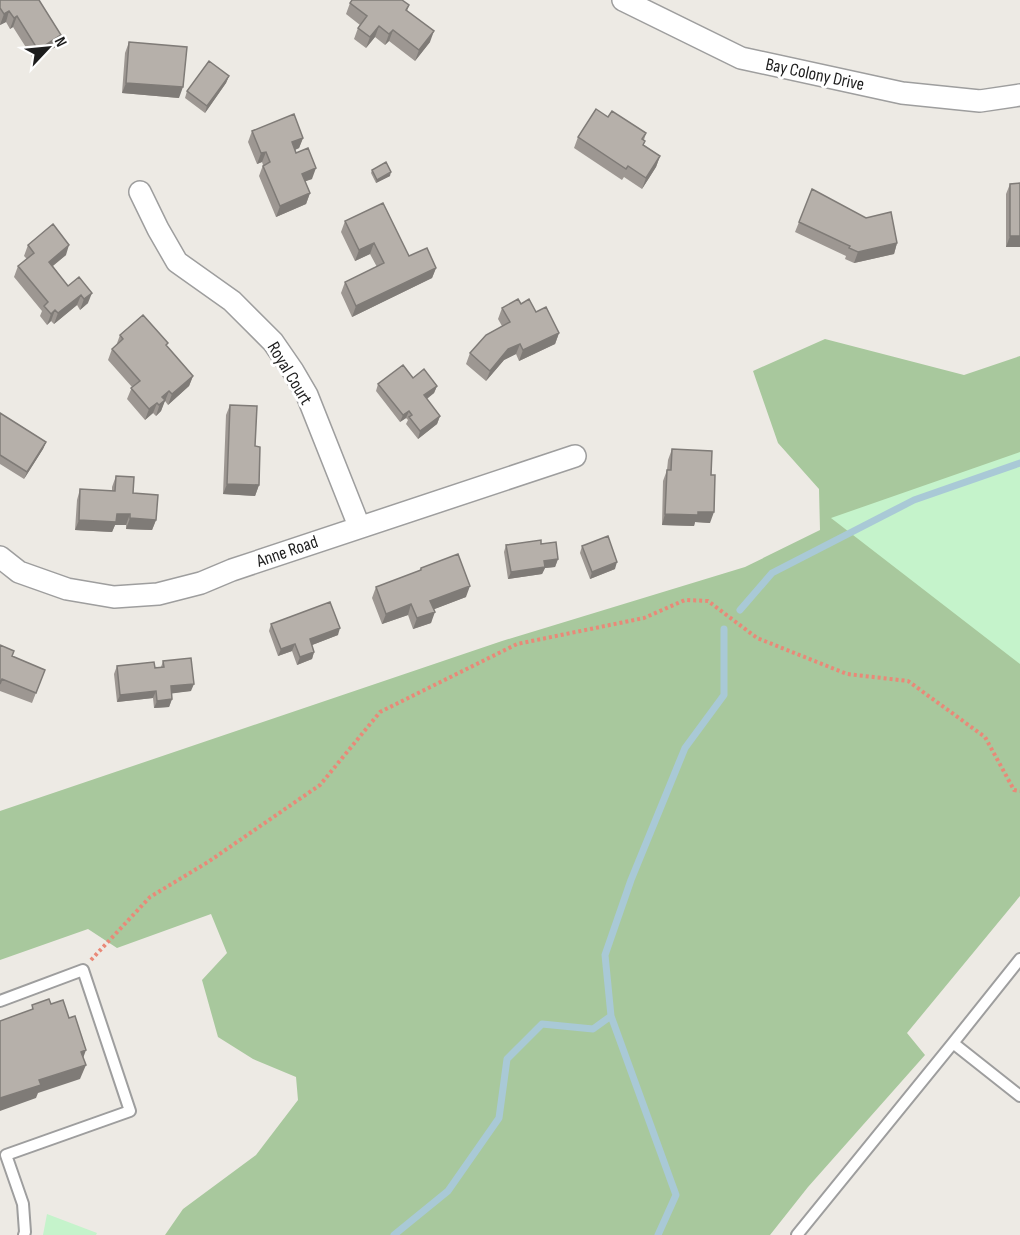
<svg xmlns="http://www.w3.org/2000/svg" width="1020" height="1235" viewBox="0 0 1020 1235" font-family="'Sofia Sans Condensed',sans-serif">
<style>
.forest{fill:#a8c89d}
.park{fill:#c5f3cb}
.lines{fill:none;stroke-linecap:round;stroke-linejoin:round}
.stream{stroke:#a9c9d6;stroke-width:7}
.lane-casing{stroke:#9e9e9e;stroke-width:14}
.street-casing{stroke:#9e9e9e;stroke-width:24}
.path{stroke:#e98978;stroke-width:4;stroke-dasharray:3 3;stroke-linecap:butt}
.lane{stroke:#fff;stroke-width:10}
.street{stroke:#fff;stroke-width:21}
.wall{fill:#9d9792}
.shaded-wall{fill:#7f7b77}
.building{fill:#b6b0aa;stroke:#7f7b77;stroke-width:1.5}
.labels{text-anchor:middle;stroke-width:6;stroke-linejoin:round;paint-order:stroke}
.street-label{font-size:18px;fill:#1d1d1d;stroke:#fff}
</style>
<rect width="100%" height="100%" fill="#edeae4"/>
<!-- forest -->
<path class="forest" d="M825 339 964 375 1020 356V896L907 1033 925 1055 808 1187 770 1235H165L183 1209 256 1155 298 1100 296 1077 253 1059 218 1037 202 980 227 953 211 914 117 948 88 929 0 960V811L502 641 745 567 820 530 819 489 778 443 753 371Z"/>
<!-- park -->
<path class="park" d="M1020 452V664L831 518Z
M47 1214 97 1233 96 1235H43Z"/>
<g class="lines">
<!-- stream -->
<path class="stream" d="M740 610 772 573 914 500 1020 463
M611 1016 676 1195 658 1235
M394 1235 448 1191 499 1118 507 1059 542 1024 593 1029 611 1016 605 955 631 880 685 748 724 695V629"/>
<!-- lane casing -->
<g class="lane-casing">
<path id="lane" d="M0 1001 83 970 130 1111 6 1155 23 1204 25 1232 24 1235
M953 1043 1020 1096
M797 1235 953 1043 1020 959"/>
</g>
<!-- street casing -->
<g class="street-casing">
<path id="street" d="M623 0 741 58 902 93 980 101 1020 95
M140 192 158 229 177 262 232 301 273 342 293 371 307 395 359 526
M0 557 19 572 67 589 114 597 158 594 201 583 232 570 575 456"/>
</g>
<!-- path -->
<path class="path" d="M91 960 150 897 208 862 320 785 380 712 517 644 644 618 685 600 708 601 757 638 847 674 908 681 985 737 1014 790 1020 791"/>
<!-- lane -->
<use href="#lane" class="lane"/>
<!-- street -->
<use href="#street" class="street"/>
</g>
<!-- wall -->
<path class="wall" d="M0 0 57 46 34 60 13 27 10 29 6 22 0 25Z
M350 3 409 5 407 11 430 42 415 61 389 41 385 45 375 37 366 48 354 39 358 28 360 25 346 14Z
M129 42 179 98 122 93 125 53Z
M229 76 226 83 205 113 185 98 187 91Z
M608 117 646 133 644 140V145L660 156 656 167 642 189 624 177 622 180 574 148 578 137Z
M252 131 303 138 299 148 295 150 312 179 305 181 310 193 306 204 276 217 259 176 263 165 262 162 257 164 248 142Z
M372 170 390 176 376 183 371 173Z
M1010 184 1020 247H1006V194Z
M345 221 409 256 436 268 432 278 352 317 341 293 345 282 377 267 370 254 355 261 341 232Z
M799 222 897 243 894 254 854 263 845 259 846 256 795 232Z
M28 245 66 255 53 266 68 286 79 277 88 303 80 310 77 305 54 324 51 321 47 325 40 316 42 311 14 277 18 266 27 259 24 256Z
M521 304 536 312 559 333 555 344 519 361 516 354 504 360 486 381 466 364 470 353 502 326 498 319 502 308Z
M120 335 168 343 166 346 193 376 189 386 168 405 165 401 164 402 161 411 156 416 153 413 145 420 127 399 132 387 108 360 112 349 116 346Z
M413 378 437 386 434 393 427 399 440 416 437 424 418 439 406 424 408 420 406 418 400 422 376 391 378 384Z
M230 405 255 446 259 485 255 496 223 494 226 415Z
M0 413 46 442 43 449 24 479 0 464Z
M672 449 710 523 695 522 694 526 662 525 663 481 667 470 668 460Z
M116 476 133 493 156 520 152 530 126 529V525H115L112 532 75 530 77 500 80 489 112 491V487Z
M506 545 558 559 555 567 545 568 542 574 508 579 504 552Z
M582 546 615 569 590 579 580 553Z
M421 568 466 597 434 609 431 623 413 629 408 615 382 624 372 598 376 587 419 571Z
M271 624 338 635 312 645 314 652 312 659 297 665 292 651 278 656 269 631Z
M0 645 12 656 45 670 32 703 0 691Z
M163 661 191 691 171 693 172 699 169 707 154 708 153 698 117 702 114 674 117 666 161 667Z"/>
<!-- shaded-wall -->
<path class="shaded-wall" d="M9 11 6 22 0 25 4 14Z
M17 16 13 27 10 29 14 18Z
M379 26 375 37 366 48 370 37Z
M393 30 389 41 385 45 389 34Z
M434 31 430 42 415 61 419 50Z
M61 35 57 46 34 60 38 50Z
M229 76 226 83 205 113 207 106Z
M126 83 183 87 179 98 122 93Z
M303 138 299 148 288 153 292 142Z
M266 152 262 162 257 164 261 153Z
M660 156 656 167 642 189 646 178Z
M316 168 312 179 298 184 302 174Z
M391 172 390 176 376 183 377 180Z
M310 193 306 204 276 217 280 206Z
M1010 236H1020V247H1006Z
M374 243 370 254 355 261 359 250Z
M897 243 894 254 854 263 858 252Z
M69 245 66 255 45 272 49 262Z
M436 268 432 278 352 317 356 306Z
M92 293 88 303 80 310 84 299Z
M81 295 77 305 54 324 58 313Z
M55 310 51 321 47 325 51 314Z
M559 333 555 344 519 361 523 350Z
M520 344 516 354 504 360 486 381 490 371 508 349Z
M193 376 189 386 168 405 172 394Z
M437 386 434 393 421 403 424 395Z
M169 391 161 411 156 416 162 397Z
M157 403 153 413 145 420 149 409Z
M409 411 406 418 400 422 403 415Z
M440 416 437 424 418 439 420 431Z
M46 442 43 449 24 479 27 472Z
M227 484 259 485 255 496 223 494Z
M698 512H714L710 523 695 522 694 526 662 525 665 514Z
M117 514H130L126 525H115L112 532 75 530 79 520Z
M130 518 156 520 152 530 126 529Z
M558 559 555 567 545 568 542 574 508 579 511 572 544 561Z
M617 562 615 569 590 579 592 572Z
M470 586 466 597 427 612 430 601Z
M411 604 408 615 382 624 386 614Z
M435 612 431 623 413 629 417 618Z
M340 628 338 635 307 647 310 639Z
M295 644 292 651 278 656 281 649Z
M314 652 312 659 297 665 300 657Z
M194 684 191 691 168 694 171 686Z
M156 691 153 698 117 702 120 695Z
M172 699 169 707 154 708 157 701Z
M86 1050 81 1064V1052Z
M86 1065 80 1079 38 1093 36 1098 0 1111V1098L39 1080Z"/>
<!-- building -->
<path class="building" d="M0 0H39L61 35 38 50 17 16 14 18 9 11 4 14 0 8Z
M352 0H402L409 5 406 10 434 31 419 50 393 30 389 34 379 26 370 37 358 28 367 16 350 3Z
M129 42 187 47 183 87 126 83Z
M209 61 229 76 207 106 187 91Z
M596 109 608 117 612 111 646 133 642 139 645 141 643 145 660 156 646 178 628 166 626 169 578 137Z
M294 114 303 138 292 142 296 153 308 148 316 168 302 174 310 193 280 206 263 166 270 162 266 152 261 153 252 131Z
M386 162 391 172 377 180 372 170Z
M1020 183V236H1010V184Z
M812 189 866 218 891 212 897 243 858 252 849 248 850 246 799 222Z
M383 203 409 256 427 248 436 268 356 306 345 282 384 263 374 243 359 250 345 221Z
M53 224 69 245 49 262 68 286 79 277 92 293 84 299 81 295 58 313 55 310 51 314 44 306 48 302 18 266 34 253 28 245Z
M518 299 521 304 529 299 536 312 546 307 559 333 523 350 520 344 508 349 490 371 470 353 486 335 510 322 502 308Z
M143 315 168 343 166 345 193 376 172 394 169 391 162 397 165 400 159 405 157 403 149 409 131 388 140 381 112 349 123 339 120 335Z
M403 365 413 378 424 369 437 386 424 395 440 416 420 431 409 417 412 415 409 411 403 415 378 384Z
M230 405 257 406 255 446 260 447 259 485 227 484Z
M0 413 46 442 27 472 0 455Z
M672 449 712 451 711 475H715L714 512H698V515L665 514 667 470H671Z
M116 476 134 477 133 493 158 495 156 520 130 518V514H117L116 522 79 520 80 489 115 491Z
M608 536 617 562 592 572 582 546Z
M541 540V544L556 542 558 559 544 561 545 567 511 572 506 545Z
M458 554 470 586 430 601 435 612 417 618 411 604 386 614 376 587 421 570V568Z
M330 602 340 628 310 639 314 652 300 657 295 644 281 649 271 624Z
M0 645 14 651 12 656 45 670 36 693 2 679 0 684Z
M191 658 194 684 171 686 172 699 157 701 156 691 120 695 117 666 154 662 155 668 164 667 163 661Z
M49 999 51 1004 63 1000 69 1018 75 1016 86 1050 81 1052 86 1065 39 1080 41 1085 0 1098V1021L33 1009 32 1005Z"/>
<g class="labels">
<!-- street labels -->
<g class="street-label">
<text transform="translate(815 74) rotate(12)" y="6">Bay Colony Drive</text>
<text transform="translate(290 373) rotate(59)" y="6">Royal Court</text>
<text transform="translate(287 551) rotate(-19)" y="6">Anne Road</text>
</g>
</g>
<!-- north arrow -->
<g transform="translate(48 48) rotate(64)" stroke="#ffffff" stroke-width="4.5" paint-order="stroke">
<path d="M0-4.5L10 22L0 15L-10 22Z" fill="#1d1d1d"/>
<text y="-9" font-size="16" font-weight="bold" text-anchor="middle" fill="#1d1d1d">N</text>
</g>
</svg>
